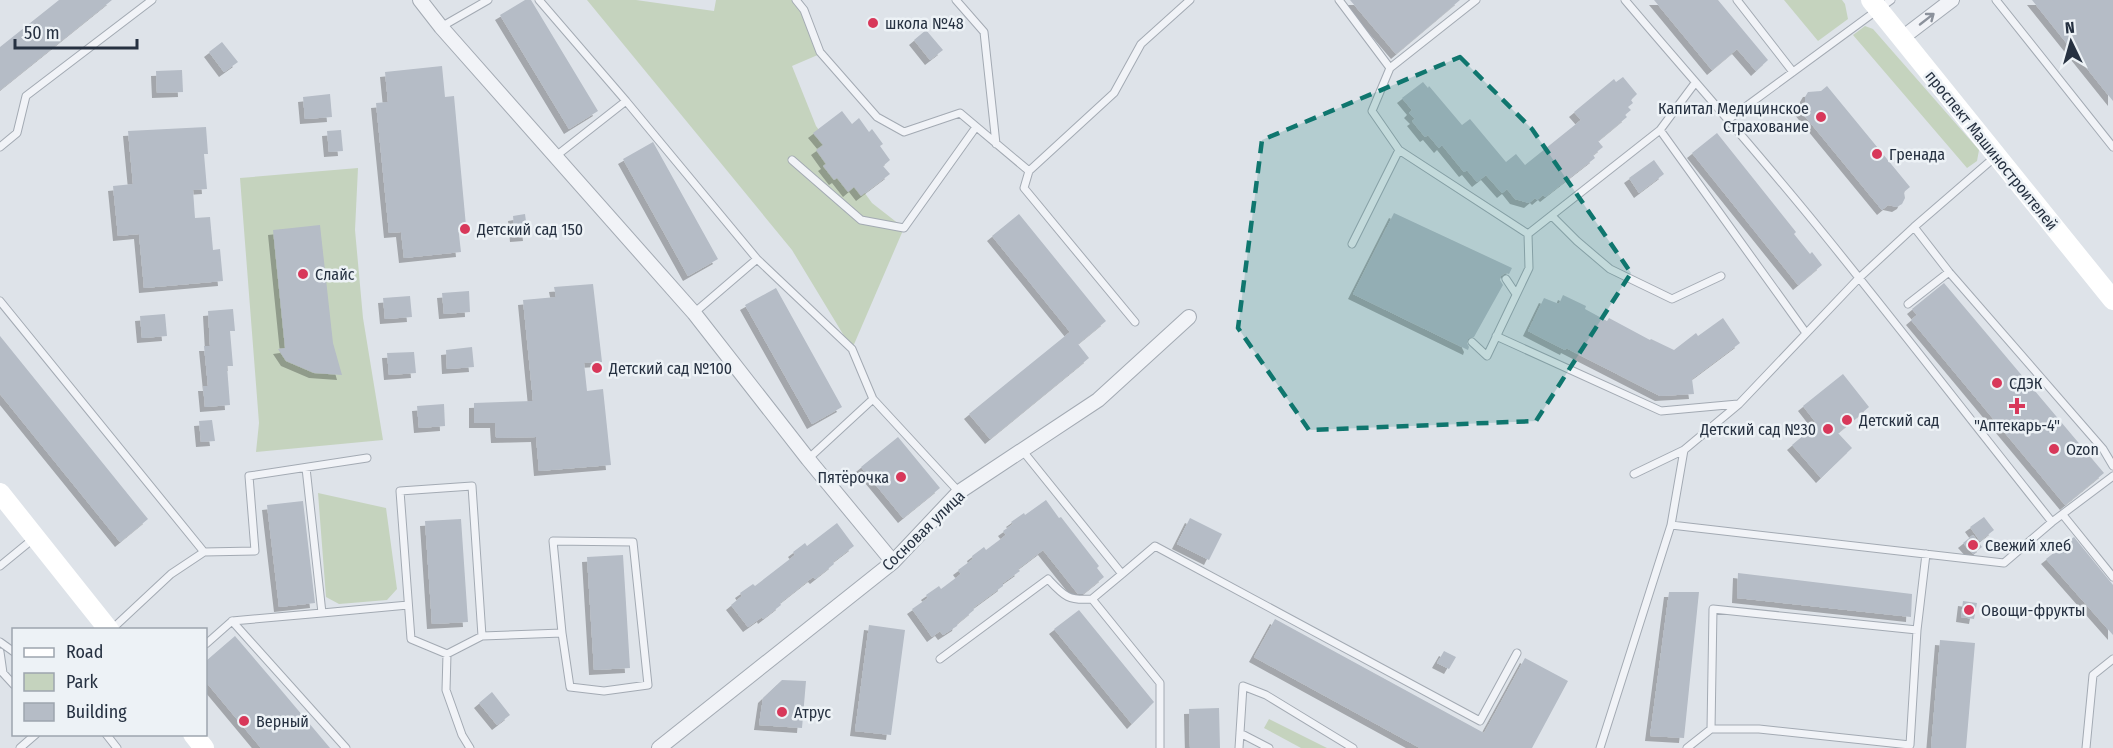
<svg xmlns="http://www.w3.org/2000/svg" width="2113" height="748" viewBox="0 0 2113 748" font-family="'Fira Sans Condensed',sans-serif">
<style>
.green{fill:#c5d3be}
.building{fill:#b5bcc6;filter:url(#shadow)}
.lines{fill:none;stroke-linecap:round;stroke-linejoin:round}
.lane-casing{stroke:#a3aab3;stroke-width:9}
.street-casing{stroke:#a3aab3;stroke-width:16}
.lane{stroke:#f1f3f7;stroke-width:7}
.street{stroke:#f1f3f7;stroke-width:14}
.secondary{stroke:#fff;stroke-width:20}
.oneway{stroke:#8c929c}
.marked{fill:#0f766e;fill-opacity:0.2;stroke:#0f766e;stroke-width:4.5;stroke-dasharray:12 8;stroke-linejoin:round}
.poi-dot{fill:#d8385a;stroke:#edf2f6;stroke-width:2}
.labels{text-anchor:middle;stroke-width:5;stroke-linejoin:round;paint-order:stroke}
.poi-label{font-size:16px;fill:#263141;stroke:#edf2f6;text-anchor:start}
.street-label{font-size:16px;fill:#263141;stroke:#edf2f6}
</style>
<defs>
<filter id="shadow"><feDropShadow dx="-5" dy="5" stdDeviation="0" flood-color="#0004"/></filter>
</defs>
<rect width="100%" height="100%" fill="#dee3e9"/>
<!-- green -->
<path class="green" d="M587 0H636L714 11 716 0H796L820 54 792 66 816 126 872 203 904 228 852 349 792 250Z
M1784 0H1842L1845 4 1848 19 1818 41Z
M1865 26 1873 29 1979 150 1977 161 1967 168 1853 35Z
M358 168 355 230 363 318 383 440 256 452 259 423 240 178Z
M318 493 386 508 397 589 387 600 339 604 326 597Z
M1269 719 1327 748H1301L1264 728Z"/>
<!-- building -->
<path class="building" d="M59 0H112L0 90V47Z
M525 0H531L598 111 569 129 500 15Z
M1350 0H1460L1396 54Z
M1654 0H1718L1768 60 1756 71 1737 49 1712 70Z
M2032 0H2113V101Z
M926 30 943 50 930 60 914 40Z
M222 42 238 62 224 72 209 52Z
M442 66 445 97 454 96 466 226H458L461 252 404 258 401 232 389 233 376 103 388 102 385 72Z
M182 70 183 92 157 93 156 71Z
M1623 77 1637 94 1631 100 1633 103 1628 107 1631 110 1625 115 1627 117 1598 141 1603 147 1593 155 1595 158 1545 197 1543 195 1537 200 1535 198 1529 203 1515 199 1507 189 1502 193 1486 175 1477 182 1467 170 1464 172 1442 145 1439 148 1428 135 1425 137 1412 121 1415 119 1409 113 1412 110 1402 98 1423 82 1428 88 1429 86 1462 125 1470 119 1506 162 1516 154 1525 165 1581 120 1574 112 1614 79 1616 82Z
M1827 86 1910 187 1904 192 1905 198 1902 204 1897 207 1888 205 1882 210 1799 109 1805 104V97L1808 92 1821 91Z
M330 94 332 117 305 119 303 97Z
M842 111 852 124 859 118 869 132 872 129 883 144 880 146 890 160 883 166 890 174 861 196 854 187 848 192 837 178 834 180 823 166 826 164 816 150 823 145 813 133Z
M206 127 208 154H204L207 189 193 190 195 218 210 217 213 250 220 249 223 281 144 288 139 234 118 236 113 186 133 184 128 131Z
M341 130 343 151 329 152 327 131Z
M1717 133 1796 232 1794 234 1810 254 1812 252 1822 265 1798 285 1692 153Z
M653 142 718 259 688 276 623 159Z
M1654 160 1664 174 1639 193 1629 178Z
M1394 213 1512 268 1509 274 1505 273 1501 276 1500 280 1503 285 1474 337 1468 339 1467 343 1469 347 1468 350 1353 294Z
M525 214 528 236 515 237 513 216Z
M1019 214 1106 321 1078 344 1089 358 990 439 969 414 1070 332 992 236Z
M320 225 333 343 342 375 314 373 286 361 278 349 285 348 273 230Z
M1944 283 2104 473 2065 505 1911 320 1917 315 1912 309Z
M593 284 602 362 584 363 587 391 603 389 611 465 539 471 536 437 496 438 495 423H474V403L533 401 523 300 556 297 554 287Z
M776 288 842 407 812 424 745 305Z
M469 291 470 312 444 314 442 293Z
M1563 295 1586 306 1585 309 1607 321 1609 318 1650 340 1651 339 1674 350 1696 333 1698 336 1723 318 1740 343 1692 379 1694 394 1660 396 1566 348 1565 350 1528 331 1544 298 1559 304Z
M410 296 412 317 385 319 383 298Z
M233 309 235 331H230L233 366H227L230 405 205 407 203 386H208L204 346H210L208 311Z
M165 314 167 336 142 338 140 316Z
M0 336 148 519 120 542 0 394Z
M472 347 474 367 447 369 446 350Z
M414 352 416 373 389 375 387 353Z
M1843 374 1869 407 1838 433 1852 448 1821 478 1792 445 1817 424 1803 406Z
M444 404 445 426 419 428 417 406Z
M212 420 215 441 201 442 199 421Z
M898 437 940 488 903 518 861 467Z
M1046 500 1059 518 1061 517 1099 566 1097 568 1104 577 1083 594H1078L1043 550 1018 569 1020 571 1003 583V586L973 608 974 610 958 623 957 626 943 635 940 631 932 637 912 609 928 598 926 595 939 586 941 589 961 574 958 570 973 559 972 556 984 547 986 550 1006 535 1003 531 1013 524 1011 522 1024 513 1025 515Z
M303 501 315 603 279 607 267 505Z
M1984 517 1994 530 1980 541 1970 527Z
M1190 518 1222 534 1209 560 1177 544Z
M461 519 468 622 432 624 425 521Z
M837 523 854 546 833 562 834 564 815 579 813 577 780 603 781 605 763 619 762 617 748 627 731 605 742 596 740 593 753 584 755 586 795 555 793 552 805 543 807 546Z
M1973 535 1982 547 1973 554 1963 543Z
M2074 537 2113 585V635L2046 559Z
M623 555 630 668 594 670 587 557Z
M1738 573 1912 594 1911 617 1737 598Z
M1669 592H1699L1684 738 1650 736Z
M1963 601 1977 603 1974 619 1961 617Z
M1079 610 1154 702 1132 724 1054 629Z
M1275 619 1484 733 1525 658 1568 681 1532 748H1420L1254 657Z
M869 625 905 630 891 735 855 731Z
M235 636 276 684 330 748H261L206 682V661Z
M1940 640 1975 643 1966 748H1931Z
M1444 651 1456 657 1449 669 1437 663Z
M782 680 806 681 802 728 759 725 763 698Z
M492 692 510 715 497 725 479 703Z
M1219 708 1220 748H1190L1189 709Z"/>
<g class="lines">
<!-- lane casing -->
<g class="lane-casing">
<path id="lane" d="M539 0 626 101 556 156
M796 0 804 10 820 52 877 117 904 132 960 113 1029 171 1024 188 1135 322
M956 0 984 32 996 144
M1339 0 1390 68 1476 0
M1625 0C1692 79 1762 157 1827 238 1903 332 1977 428 2052 522L2113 476
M1737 0 1793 72
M1996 0 2113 147
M441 27 488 0
M1390 68 1372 111 1399 150 1528 234 1660 130 1695 83
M626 101 757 259
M1729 119 1891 0
M1660 130 1806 333
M0 147 17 133 26 96 152 0
M792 160 861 220 904 228 976 127
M1029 171 1114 93 1141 44 1190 0
M1552 216 1577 241 1610 269 1672 299 1721 276
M1914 227 1949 272 2103 449 2113 466
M1352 244 1399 150
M1506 279 1516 294
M0 301 204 552 171 574 111 630
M1908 304 1949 272
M694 313 757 259 852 349 873 399 808 459
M1496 336 1661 411 1738 404
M1472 342 1487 356 1529 268 1528 234
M873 399 959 492
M1022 450 1122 574 1092 599 1160 683V748
M306 468 322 613 408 605
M1634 474 1684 450
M472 486 482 636 447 654 411 639 400 491Z
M2063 515 2113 577
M1671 525 2004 563 2052 522
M204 552 255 551 249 476 367 458
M0 566 33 539
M1122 574 1155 546 1480 721 1517 653
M232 621 322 613
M1917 630 1910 745 1759 729H1711L1713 609 1917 630 1926 554
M482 636 562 633 553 541 633 542 648 685 604 691 570 687 562 633
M0 642 14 652
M206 644 232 621 346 748
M0 652 3 673 14 685
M447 654 446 690 462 735 470 748
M940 659 1048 579C1064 596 1068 601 1092 599
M1240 733 1269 748
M106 734 117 748
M20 748 36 734
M1239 748 1243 686 1266 695 1353 748
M1600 748 1671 525 1684 450 1739 404 1858 279 1914 227 1995 157
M1687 748 1711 729
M2086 748 2093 675 2113 659"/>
</g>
<!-- street casing -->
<g class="street-casing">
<path id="street" d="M420 0 441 27 694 313 808 459 893 562
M1902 38 1952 0
M659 748 893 562 959 492 1098 400 1189 317"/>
</g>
<!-- lane -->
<use href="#lane" class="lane"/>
<!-- street -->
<use href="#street" class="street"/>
<!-- secondary -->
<path class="secondary" d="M1871 0 2113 300
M0 493 109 630
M193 734 204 748"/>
</g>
<!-- one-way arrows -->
<defs><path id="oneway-shaft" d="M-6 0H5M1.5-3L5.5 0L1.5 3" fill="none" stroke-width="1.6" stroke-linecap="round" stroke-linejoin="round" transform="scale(1.5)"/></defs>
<use class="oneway" href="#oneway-shaft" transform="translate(1927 19) rotate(-38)"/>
<!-- marked area -->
<path class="marked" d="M1460 57 1532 129 1631 273 1536 421 1309 430 1238 328 1262 140Z"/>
<!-- markers -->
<g class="poi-dot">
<circle cx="873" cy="23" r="6"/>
<circle cx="1821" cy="117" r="6"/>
<circle cx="1877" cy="154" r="6"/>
<circle cx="465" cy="229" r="6"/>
<circle cx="303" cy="274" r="6"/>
<circle cx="597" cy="368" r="6"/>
<circle cx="1997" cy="383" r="6"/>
<path d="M2014 397h6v6h6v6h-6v6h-6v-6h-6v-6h6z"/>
<circle cx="1847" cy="420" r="6"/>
<circle cx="1828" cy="429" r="6"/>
<circle cx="2054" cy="449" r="6"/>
<circle cx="901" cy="477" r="6"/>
<circle cx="1973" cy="545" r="6"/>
<circle cx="1969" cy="610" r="6"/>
<circle cx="782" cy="712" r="6"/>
<circle cx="244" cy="721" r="6"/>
</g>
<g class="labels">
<!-- poi labels -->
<g class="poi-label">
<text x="885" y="29">школа №48</text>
<text x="1809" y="114" text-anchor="end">Капитал Медицинское<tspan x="1809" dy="18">Страхование</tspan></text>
<text x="1889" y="160">Гренада</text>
<text x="477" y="235">Детский сад 150</text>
<text x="315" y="280">Слайс</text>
<text x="609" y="374">Детский сад №100</text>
<text x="2009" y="389">СДЭК</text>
<text x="1859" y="426">Детский сад</text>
<text x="2017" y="431" text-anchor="middle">"Аптекарь-4"</text>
<text x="1816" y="435" text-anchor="end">Детский сад №30</text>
<text x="2066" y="455">Ozon</text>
<text x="889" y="483" text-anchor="end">Пятёрочка</text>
<text x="1985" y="551">Свежий хлеб</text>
<text x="1981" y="616">Овощи-фрукты</text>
<text x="794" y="718">Атрус</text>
<text x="256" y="727">Верный</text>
</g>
<!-- street labels -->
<g class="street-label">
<text transform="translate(1992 150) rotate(51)" y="6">проспект Машиностроителей</text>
<text transform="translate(923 530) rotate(-44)" y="6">Сосновая улица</text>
</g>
</g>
<!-- legend -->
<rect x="12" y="628" width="195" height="108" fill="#edf2f6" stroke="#9da5ae" stroke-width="1.5"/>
<rect x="24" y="648" width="30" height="9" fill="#ffffff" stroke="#9da5ae" stroke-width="1.5"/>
<text x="66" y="658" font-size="18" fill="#263141">Road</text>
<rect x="24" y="673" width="30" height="18" fill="#c5d3be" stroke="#9da5ae" stroke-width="1.5"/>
<text x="66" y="688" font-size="18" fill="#263141">Park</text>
<rect x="24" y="703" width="30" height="18" fill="#b5bcc6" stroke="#9da5ae" stroke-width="1.5"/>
<text x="66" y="718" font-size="18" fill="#263141">Building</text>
<!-- north arrow -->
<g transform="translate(2071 42) rotate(355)" stroke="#edf2f6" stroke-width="4.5" paint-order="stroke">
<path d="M0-4.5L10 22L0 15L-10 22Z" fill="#263141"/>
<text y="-9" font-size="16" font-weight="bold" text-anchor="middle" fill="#263141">N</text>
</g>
<!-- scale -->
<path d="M15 39v9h122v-9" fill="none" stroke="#263141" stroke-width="3"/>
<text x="24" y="39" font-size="18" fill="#263141" stroke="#edf2f6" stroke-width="4.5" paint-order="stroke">50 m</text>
</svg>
